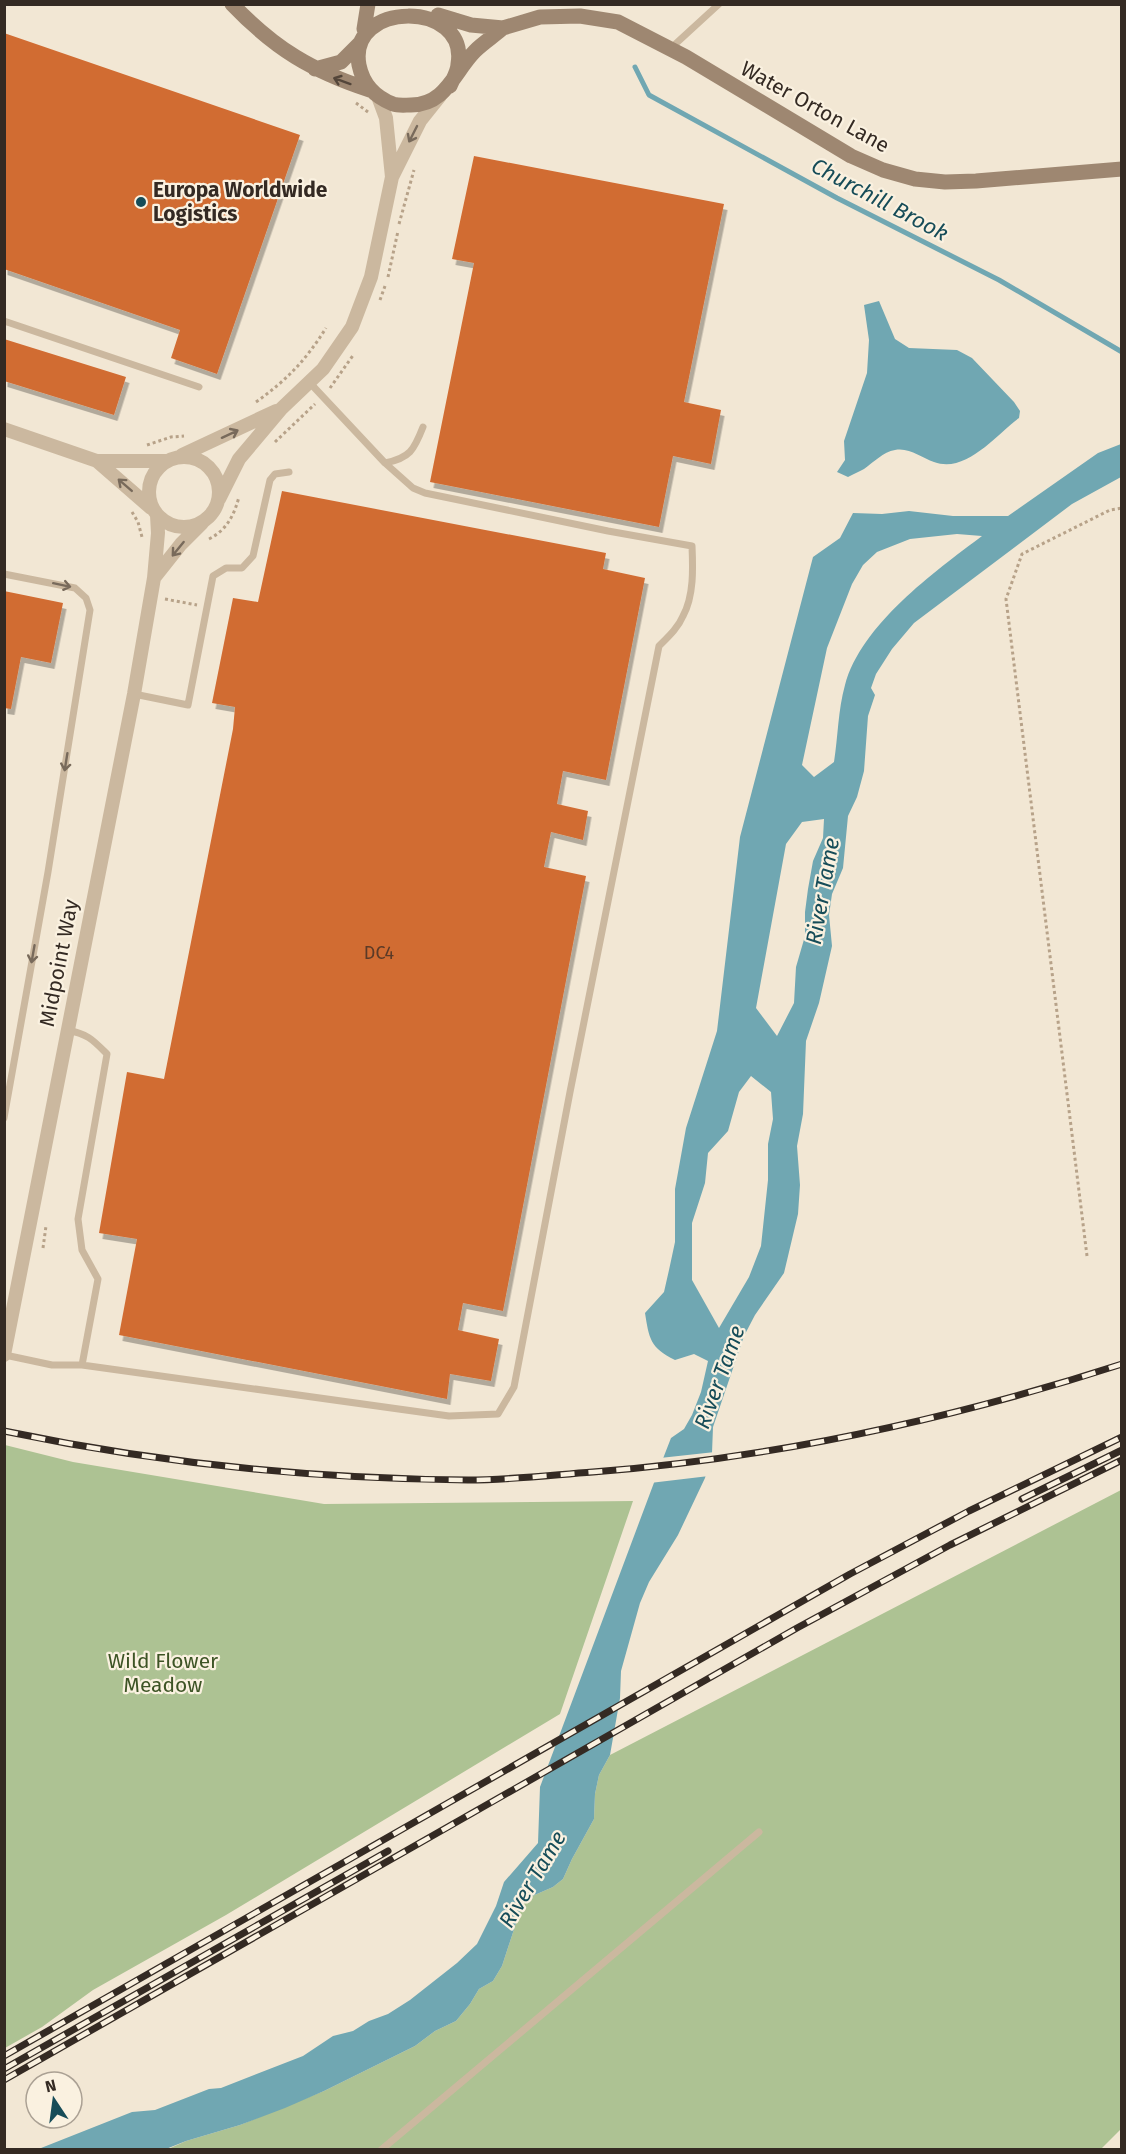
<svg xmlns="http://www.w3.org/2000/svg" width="1126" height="2154" viewBox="0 0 1126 2154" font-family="'Fira Sans',sans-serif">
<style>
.green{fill:#adc293}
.water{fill:#70a7b2;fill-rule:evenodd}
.pier{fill:#f2e7d4}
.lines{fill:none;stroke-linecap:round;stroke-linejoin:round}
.stream{stroke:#70a7b2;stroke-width:5}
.building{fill:#d16c33;filter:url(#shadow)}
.path{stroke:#b7a289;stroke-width:3;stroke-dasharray:3 3;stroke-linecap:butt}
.lane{stroke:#cbb89f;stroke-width:7}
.street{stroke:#cbb89f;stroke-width:14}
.secondary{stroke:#9e8771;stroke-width:15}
.rail-casing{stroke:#342a23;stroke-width:7}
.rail{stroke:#faf1e0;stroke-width:4.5;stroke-dasharray:14;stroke-linecap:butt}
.oneway{stroke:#54463a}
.oneway2{stroke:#786a5b}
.poi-dot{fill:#164c58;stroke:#faf1e0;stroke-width:2}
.labels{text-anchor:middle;stroke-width:4.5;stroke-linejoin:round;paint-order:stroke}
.number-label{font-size:18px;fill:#5b3a27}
.street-label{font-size:21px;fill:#342a23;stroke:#faf1e0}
.poi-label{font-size:21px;font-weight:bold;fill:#342a23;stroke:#faf1e0;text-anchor:start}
.park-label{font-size:21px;fill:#3d5425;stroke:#faf1e0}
.water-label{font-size:22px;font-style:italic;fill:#164c58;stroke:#faf1e0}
</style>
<defs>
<filter id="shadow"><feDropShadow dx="3.5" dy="6" stdDeviation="0" flood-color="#0004"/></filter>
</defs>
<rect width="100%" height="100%" fill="#f2e7d4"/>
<!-- green -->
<path class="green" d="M5 1445 73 1462 324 1504 633 1501 560 1714 226 1915 93 1990 42 2027 5 2048Z
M1121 1490 1122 2128 1101 2149 166 2150 186 2141 240 2125 324 2091 415 2046 435 2031 456 2021 470 2004 479 1989 493 1981 502 1966 522 1905 530 1897 553 1887 563 1879 572 1859 594 1819 595 1794 599 1775 610 1755Z"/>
<!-- water -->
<path class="water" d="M879 301 895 339 909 348 957 350 972 358 1014 402 1020 411 1019 418C996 435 966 474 934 462 922 458 909 447 895 450 883 452 874 462 864 469 859 472 853 474 848 477L837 472 845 460 844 441 867 373 869 340 864 305Z
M1121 444V477L1072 504 914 623 892 649 876 674 871 688 875 695 868 716 864 771 857 797 848 816 843 868 832 894 829 915 832 946 819 1003 806 1041 803 1114 797 1146 800 1185 798 1214 784 1273 755 1315 744 1336 713 1427 712 1453 705 1478 678 1535 649 1582 640 1603 621 1671 620 1698 610 1755 599 1775 595 1794 594 1819 572 1859 563 1879 553 1887 530 1897 522 1905 502 1966 493 1981 479 1989 470 2004 456 2021 435 2031 415 2046 324 2091 285 2108 240 2125 186 2141 166 2149 36 2150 132 2112 155 2110 209 2089 221 2088 303 2056 333 2036 353 2031 369 2021 388 2014 410 2000 457 1963 477 1944 496 1906 504 1882 538 1843 540 1787 664 1456 671 1438 684 1429 692 1415 701 1392 708 1361 694 1354 675 1360C650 1348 649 1338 645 1313L664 1292 669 1270 675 1242V1189L686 1128 717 1031 740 837 813 557 840 538 853 513 882 514 909 511 953 516H1008L1098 453ZM957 534 982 536C934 572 861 625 845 685 838 710 838 737 834 762L814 777 802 765 827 648 852 584 863 565 877 552 910 539ZM824 819 823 838 813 861 808 889 805 912V936L796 967 794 1003 777 1036 756 1008 786 844 802 822ZM751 1076 771 1092 773 1119 768 1144V1180L761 1246 749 1277 719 1328 692 1280V1223L705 1183 708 1153 728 1131 739 1092Z"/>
<!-- pier -->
<path class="pier" d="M715 1452 709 1476 650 1483 660 1458Z"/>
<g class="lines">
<!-- stream -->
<path class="stream" d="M635 67 649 95 837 198 999 280 1122 352"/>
</g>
<!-- building -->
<path class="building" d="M4 33 300 135 217 374 171 358 180 330 4 269Z
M474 156 724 204 684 402 721 410 711 464 673 456 659 527 430 482 474 263 452 259Z
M4 339 126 377 114 415 4 381Z
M282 491 606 553 603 569 645 578 606 780 563 771 557 804 588 811 583 840 551 832 544 867 586 876 503 1311 463 1303 458 1330 499 1339 491 1381 450 1374 447 1399 119 1335 137 1239 99 1233 127 1072 164 1079 233 729 235 707 212 703 233 598 258 602Z
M4 591 63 603 51 663 21 657 11 709 4 708Z"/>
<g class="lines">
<!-- path -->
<path class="path" d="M356 103 368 112
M399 224 414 170
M388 277 398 231
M380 300 385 286
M330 388 354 354
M256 402C287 380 306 360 326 328
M275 442 315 404
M147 445 171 437 184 436
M132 512 138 522 142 537
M209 539C227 530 234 515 239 497
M165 599 197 605
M43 1248 46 1226
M1087 1256 1006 599 1022 554 1110 510 1122 508"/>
<!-- lane -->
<path class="lane" d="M671 48 719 4
M4 321 199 387
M310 383 385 463C410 458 414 450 423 427
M4 574 75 588 86 598 90 610 48 872 4 1118
M134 694 188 705 213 576 226 568H242L253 556 270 480 275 474 289 472
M67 1030C88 1034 93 1040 107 1054L78 1219 82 1250 98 1279 82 1365
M5 1355 52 1365H82L449 1416 498 1414 514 1387 570 1092 659 646C668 637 678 628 683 616 694 596 693 568 692 546L608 531 425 493 413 488 385 463
M381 2150 759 1832"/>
<!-- street -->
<path class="street" d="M379 99 386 118 392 177
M4 429 97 461H166
M182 455 276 411
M149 492a35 35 0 1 1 70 0a35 35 0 1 1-70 0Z
M97 461 151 508
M219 499 239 459 281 409 323 369 352 327 371 277 392 177 420 121 440 96
M154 578 181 544 202 523
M4 1355 134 694 154 578 158 533 157 515"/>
<!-- secondary -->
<path class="secondary" d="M232 4C275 49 312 71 370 90
M438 15 471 25 503 28 540 17 580 16 618 22 686 57 851 156 883 170 915 179 945 182 976 181 1122 169
M364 29 368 4
M315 69 341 62 360 43
M450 86C453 79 458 71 458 64 469 0 347 0 359 65 363 85 375 97 393 104 399 106 405 105 411 105 446 105 454 72 475 51 483 43 494 36 503 28"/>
<!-- rail casing -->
<g class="rail-casing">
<path id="rail" d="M4 1431C157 1463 312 1479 468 1480 510 1480 552 1475 593 1472 773 1458 949 1420 1122 1364
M1022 1499 1122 1450
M4 2056 850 1574 969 1511 1122 1437
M4 2069 388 1851
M4 2080 797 1628 950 1545 1122 1460"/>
</g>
<!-- rail -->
<use href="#rail" class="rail"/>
</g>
<!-- one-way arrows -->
<defs><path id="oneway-shaft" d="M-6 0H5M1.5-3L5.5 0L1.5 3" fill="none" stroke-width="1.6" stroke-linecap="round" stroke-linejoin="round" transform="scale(1.5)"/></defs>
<use class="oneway" href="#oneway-shaft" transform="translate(342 81) rotate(-160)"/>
<g class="oneway2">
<use href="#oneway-shaft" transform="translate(413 134) rotate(117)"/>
<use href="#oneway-shaft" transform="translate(230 434) rotate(-25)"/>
<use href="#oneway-shaft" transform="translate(125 485) rotate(-139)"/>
<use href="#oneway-shaft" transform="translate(178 549) rotate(129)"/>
<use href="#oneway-shaft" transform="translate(62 585) rotate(12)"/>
<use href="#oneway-shaft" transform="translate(66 762) rotate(99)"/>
<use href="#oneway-shaft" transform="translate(33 954) rotate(100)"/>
</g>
<!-- markers -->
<circle class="poi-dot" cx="141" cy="202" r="6"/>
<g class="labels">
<!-- number labels -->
<g class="number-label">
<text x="379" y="959">DC4</text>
</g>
<!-- street labels -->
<g class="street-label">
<text transform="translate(815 107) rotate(29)" y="7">Water Orton Lane</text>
<text transform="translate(59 963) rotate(-79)" y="7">Midpoint Way</text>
</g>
<!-- poi labels -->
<g class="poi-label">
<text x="153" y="197">Europa Worldwide<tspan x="153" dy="24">Logistics</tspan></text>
</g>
<!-- park labels -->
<g class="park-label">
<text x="163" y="1668">Wild Flower<tspan x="163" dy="24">Meadow</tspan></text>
</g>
<!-- water labels -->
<g class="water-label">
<text transform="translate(880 199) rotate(28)" y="8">Churchill Brook</text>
<text transform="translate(822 891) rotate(-80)" y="8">River Tame</text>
<text transform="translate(719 1377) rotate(-70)" y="8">River Tame</text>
<text transform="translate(532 1879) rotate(-59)" y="8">River Tame</text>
</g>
</g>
<!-- border -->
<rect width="1126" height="2154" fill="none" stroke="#342a23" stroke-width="12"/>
<!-- north arrow -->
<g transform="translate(54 2100) rotate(347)"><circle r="28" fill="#faf1e0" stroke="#aba194" stroke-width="1.5"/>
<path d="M0-4.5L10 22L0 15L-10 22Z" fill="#164c58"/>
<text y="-9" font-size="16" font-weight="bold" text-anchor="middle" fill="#342a23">N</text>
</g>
</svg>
